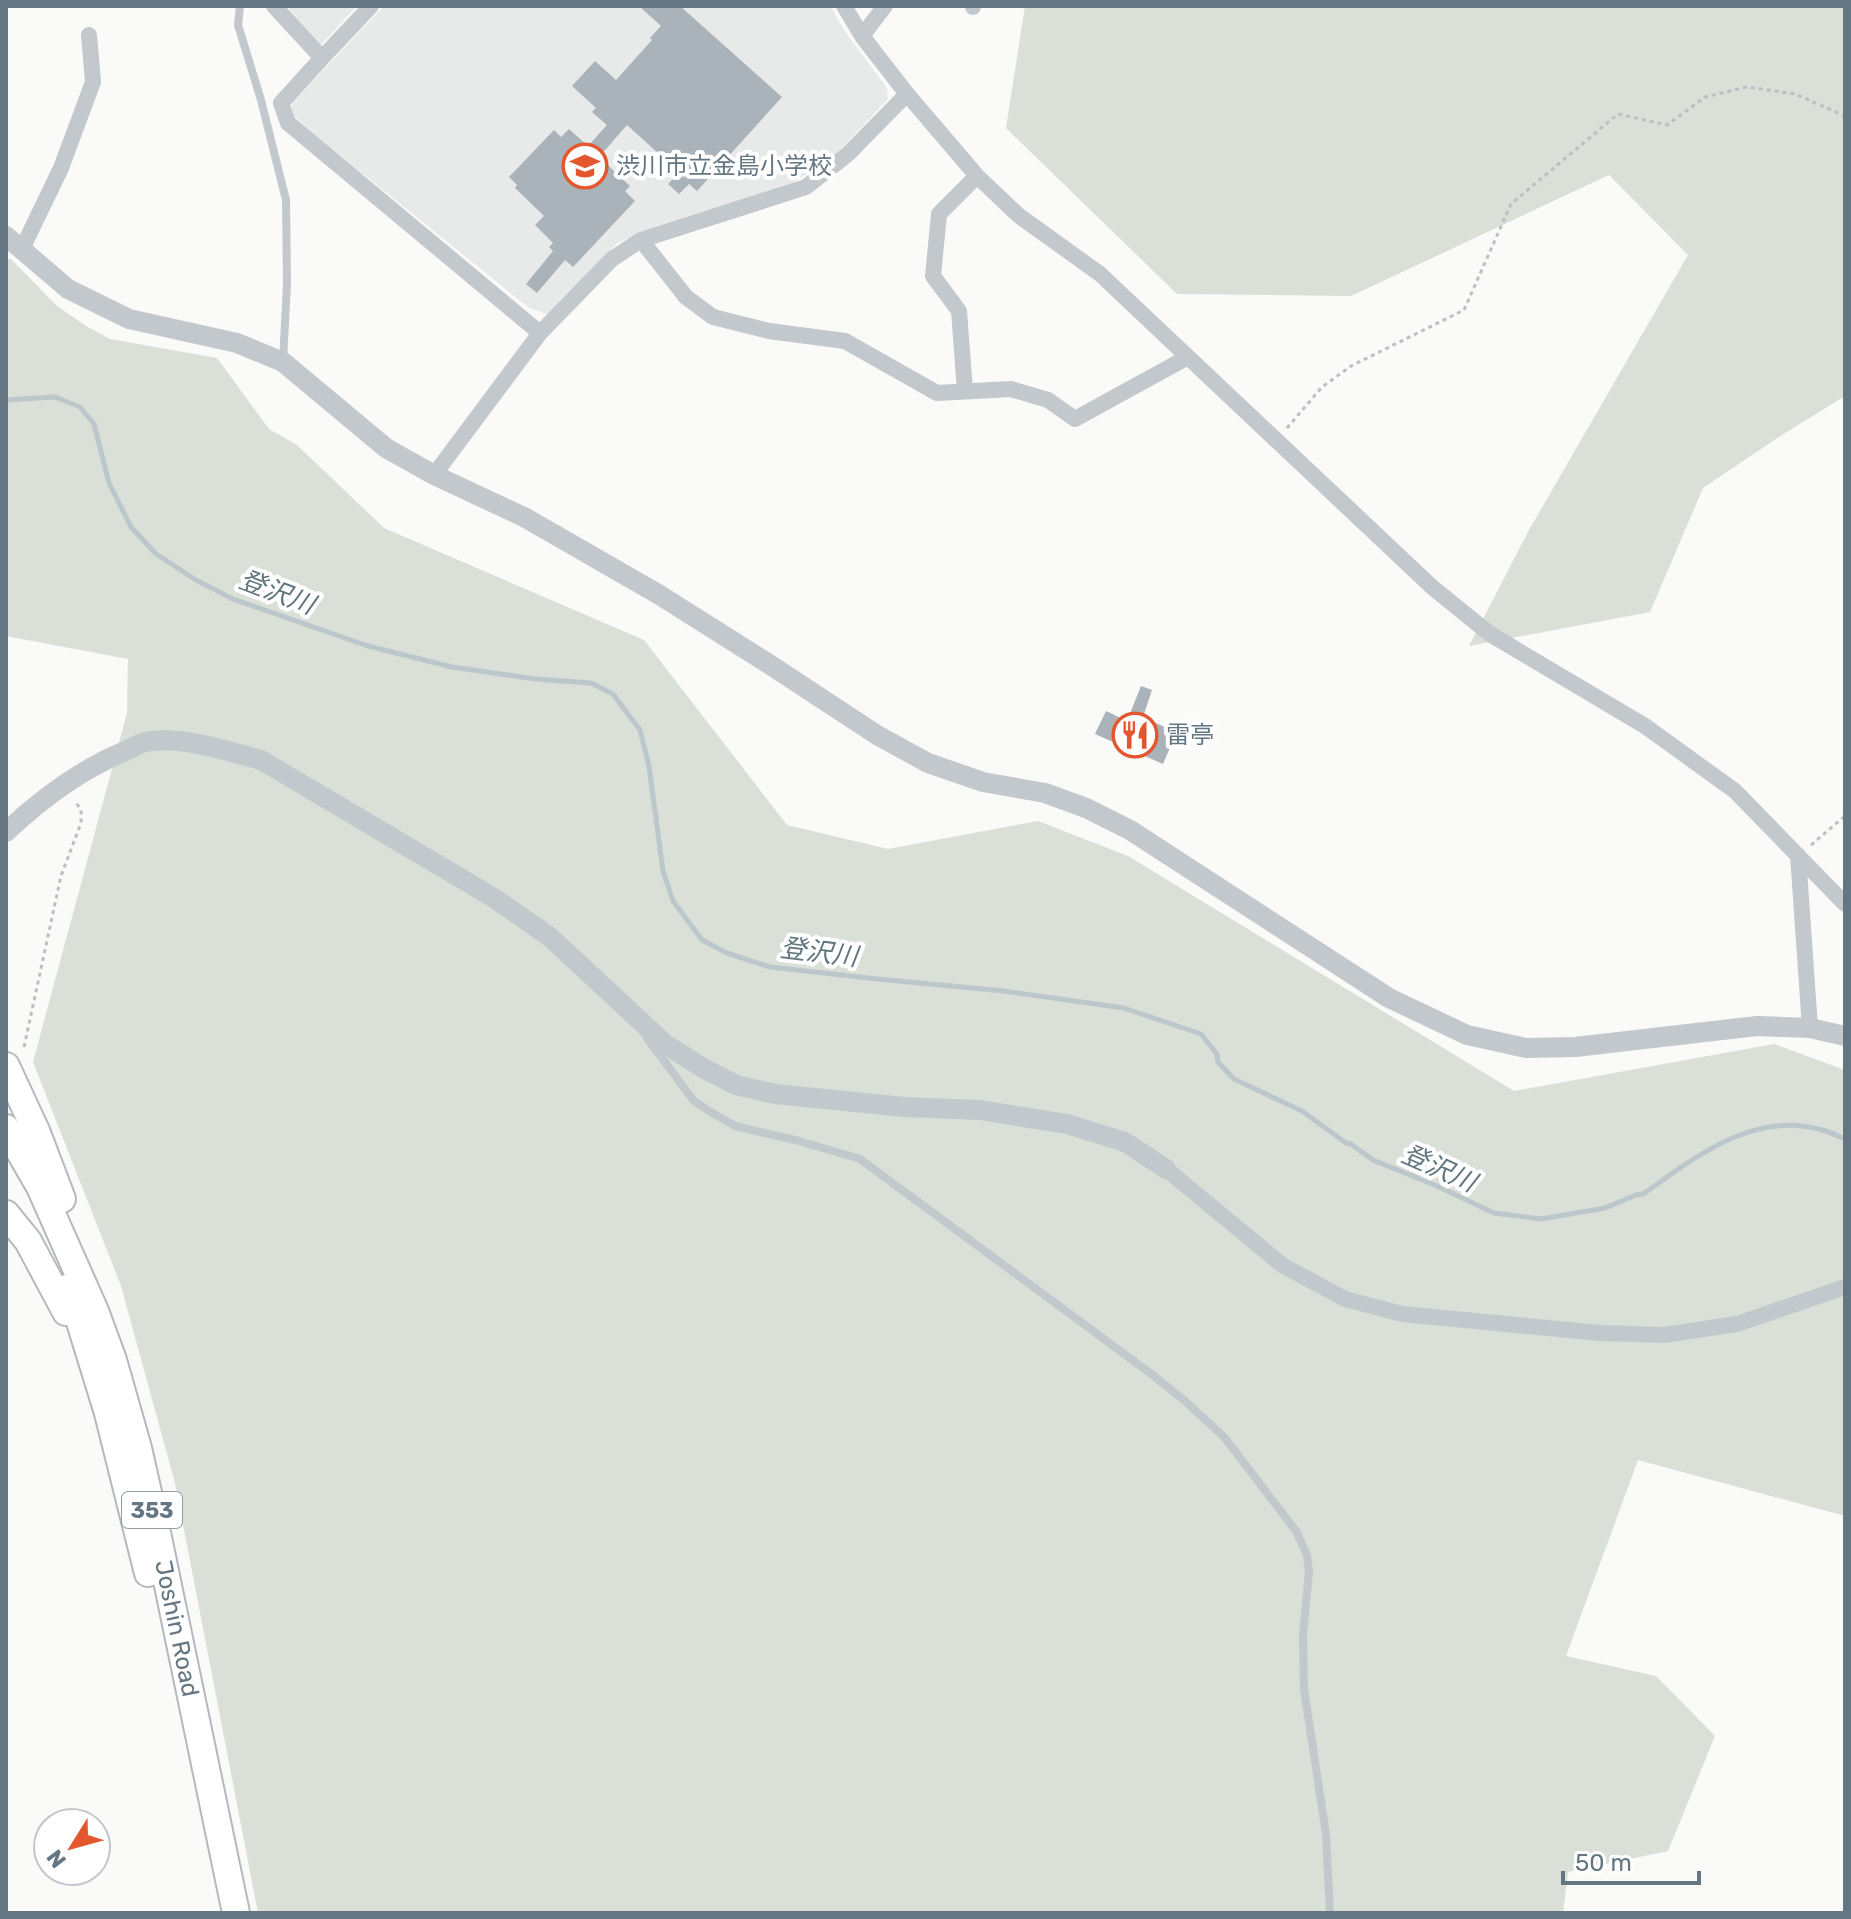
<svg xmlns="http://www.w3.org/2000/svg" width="1851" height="1919" viewBox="0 0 1851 1919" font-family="Rubik,'Noto Sans JP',sans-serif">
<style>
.built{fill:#e8e9e9}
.green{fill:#dadfd7}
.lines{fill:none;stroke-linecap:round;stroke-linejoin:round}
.stream{stroke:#bbc7cb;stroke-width:5}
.building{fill:#aab3b9}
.trunk-casing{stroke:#b4b9bd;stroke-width:30}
.path{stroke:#bbbfc2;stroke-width:3;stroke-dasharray:4 4;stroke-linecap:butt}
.service{stroke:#c3c8cc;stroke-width:8}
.minor{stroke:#c3c8cc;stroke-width:16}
.tertiary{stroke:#c3c8cc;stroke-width:20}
.trunk{stroke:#fff;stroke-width:26}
.labels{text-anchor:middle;stroke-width:8;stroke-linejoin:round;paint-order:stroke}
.shield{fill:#fff;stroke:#939fa8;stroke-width:2}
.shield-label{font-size:22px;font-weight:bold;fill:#657683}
.poi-label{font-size:24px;fill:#657683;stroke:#fff;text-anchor:start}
.street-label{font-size:24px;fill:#657683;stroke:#fff}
.water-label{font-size:26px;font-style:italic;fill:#60757c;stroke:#fff}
</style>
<rect width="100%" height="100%" fill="#fafaf8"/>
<!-- built -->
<path class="built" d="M287 6H357L320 46 314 42Z
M384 6H830L846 33 887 88 888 99 835 155 793 183 629 238 617 243 548 314 529 308 367 177 334 154 292 114V103Z"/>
<!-- green -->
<path class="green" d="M1025 6H1845V396L1782 435 1703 488 1650 612 1469 646 1529 530 1688 255 1609 175 1351 296 1177 294 1006 128Z
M10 258 57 306 86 326 110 339 217 358 269 429 297 445 384 528 644 640 787 825 888 849 1038 821 1128 856 1514 1091 1774 1044 1845 1070V1516L1638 1460 1566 1656 1656 1676 1715 1736 1668 1851 1568 1872 1563 1913H258L175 1483 121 1286 33 1062 127 713 128 659 6 636V262Z"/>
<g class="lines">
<!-- stream -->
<path class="stream" d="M6 400 55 397 80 407 94 424 109 483 131 527 156 554 196 580 233 599 368 646 452 667 535 679 591 683 613 694 640 730 649 766 663 871 673 901 702 940 727 953 770 967 877 979 1004 991 1124 1008 1201 1034 1217 1054 1218 1062 1234 1079 1302 1111 1346 1143 1351 1144 1373 1160 1437 1186 1494 1213 1541 1219 1605 1208 1636 1195 1643 1194C1696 1157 1753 1110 1822 1130 1830 1132 1838 1136 1845 1139"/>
</g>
<!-- building -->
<path class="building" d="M639 6H680L782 97 697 191 689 184 679 194 668 184 679 172 627 125 599 157 630 186 625 191 635 201 573 267 565 260 537 293 526 284 553 251 549 247 553 243 535 225 544 216 515 188 517 185 509 177 554 130 561 137 569 129 588 146 607 125 592 112 596 108 572 86 595 61 616 80 652 40 650 38 661 26Z
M1141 686 1152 690 1143 717 1167 728 1166 732 1175 736 1163 764 1095 734 1106 711 1127 721Z"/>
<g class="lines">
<!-- trunk casing -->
<g class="trunk-casing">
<g id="trunk">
<path d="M6 1066 37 1133 62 1199"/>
<path id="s1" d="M6 1128 40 1187 95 1311 113 1360 138 1448 155 1523 236 1913"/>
<path d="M6 1214 28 1241 66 1312"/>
<path d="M67 1288 75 1306 108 1413 148 1573"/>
</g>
</g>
<!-- path -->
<path class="path" d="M1287 428 1322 387 1351 366 1464 310 1511 204 1618 114 1667 125 1705 97 1747 87 1795 94 1845 116
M1811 845 1845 816
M24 1047 61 876 81 823V811L75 800"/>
<!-- service -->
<path class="service" d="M240 6 238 25 261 100 286 200 287 284 283 361
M647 1038 694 1101 709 1111 735 1126 799 1141 860 1159 1150 1373 1184 1400 1225 1438 1296 1531 1307 1555 1309 1572 1303 1635 1304 1689 1326 1834 1330 1913"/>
<!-- minor -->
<path class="minor" d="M274 6 322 58 281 103 288 123 540 333 434 475
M844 6 862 36 907 94 977 176 1018 215 1100 274 1432 587 1490 634 1645 726 1735 791 1845 904
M973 7V6
M862 36 885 6
M322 58 371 6
M641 240 686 297 713 317 769 331 845 341 937 393 1011 389 1048 400 1075 419 1188 357
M22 249 61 168 93 82 89 35
M540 333 612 259 641 240 806 187 848 154 907 94
M965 391 959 311 933 276 939 214 977 176
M1798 855 1810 1028
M1166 1169 1282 1265 1345 1299 1402 1314 1600 1333 1664 1335 1737 1324 1845 1287"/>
<!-- tertiary -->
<path class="tertiary" d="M6 236 68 289 129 319 237 343 283 362 386 448 434 475 524 517 658 594 772 666 877 735 928 763 983 782 1045 793 1086 808 1130 830 1389 998 1467 1035 1526 1048 1575 1047 1757 1026 1810 1028 1845 1036
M6 832C41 799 78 771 123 752 130 749 138 744 145 742 179 735 228 751 261 760L494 898 550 937 665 1044 703 1068 736 1085 775 1094 904 1107 980 1110 1067 1124 1125 1142 1166 1169"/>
<!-- trunk -->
<use href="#trunk" class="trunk"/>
</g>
<!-- icons -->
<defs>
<g id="school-ring" transform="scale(2.3)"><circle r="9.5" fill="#fff" stroke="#e4572e" stroke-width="1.5"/><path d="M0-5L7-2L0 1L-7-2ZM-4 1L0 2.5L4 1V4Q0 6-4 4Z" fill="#e4572e"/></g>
<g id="restaurant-ring" transform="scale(2.3)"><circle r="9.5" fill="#fff" stroke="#e4572e" stroke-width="1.5"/><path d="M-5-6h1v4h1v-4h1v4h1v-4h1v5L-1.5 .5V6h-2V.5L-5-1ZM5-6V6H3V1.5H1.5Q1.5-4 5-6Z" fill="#e4572e"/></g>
</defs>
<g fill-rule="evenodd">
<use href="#school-ring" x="585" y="166"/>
<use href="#restaurant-ring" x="1135" y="735"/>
</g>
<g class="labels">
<!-- shield labels -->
<rect class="shield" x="122" y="1492" width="60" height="36" rx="6"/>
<g class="shield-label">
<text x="152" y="1518">353</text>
</g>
<!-- poi labels -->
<g class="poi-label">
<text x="616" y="174">渋川市立金島小学校</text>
<text x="1166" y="743">雷亭</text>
</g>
<!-- street labels -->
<g class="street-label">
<text dy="8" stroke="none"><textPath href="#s1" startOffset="532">Joshin Road</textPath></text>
</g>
<!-- water labels -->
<g class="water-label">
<text transform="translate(277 592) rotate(21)" y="9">登沢川</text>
<text transform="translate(819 952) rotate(7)" y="9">登沢川</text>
<text transform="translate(1439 1168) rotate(24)" y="9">登沢川</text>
</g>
</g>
<!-- border -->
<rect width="1851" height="1919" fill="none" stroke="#657683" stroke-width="16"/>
<!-- north arrow -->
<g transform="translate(72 1847) rotate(233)"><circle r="38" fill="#ffffff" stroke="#c1c8cd" stroke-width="2"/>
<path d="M0-6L14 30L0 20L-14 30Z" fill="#e4572e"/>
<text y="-12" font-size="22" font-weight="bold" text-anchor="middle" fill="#657683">N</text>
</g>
<!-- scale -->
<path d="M1563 1871v12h136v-12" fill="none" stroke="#657683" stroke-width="4"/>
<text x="1575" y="1871" font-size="24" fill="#657683" stroke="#ffffff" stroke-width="6" paint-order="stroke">50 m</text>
</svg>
